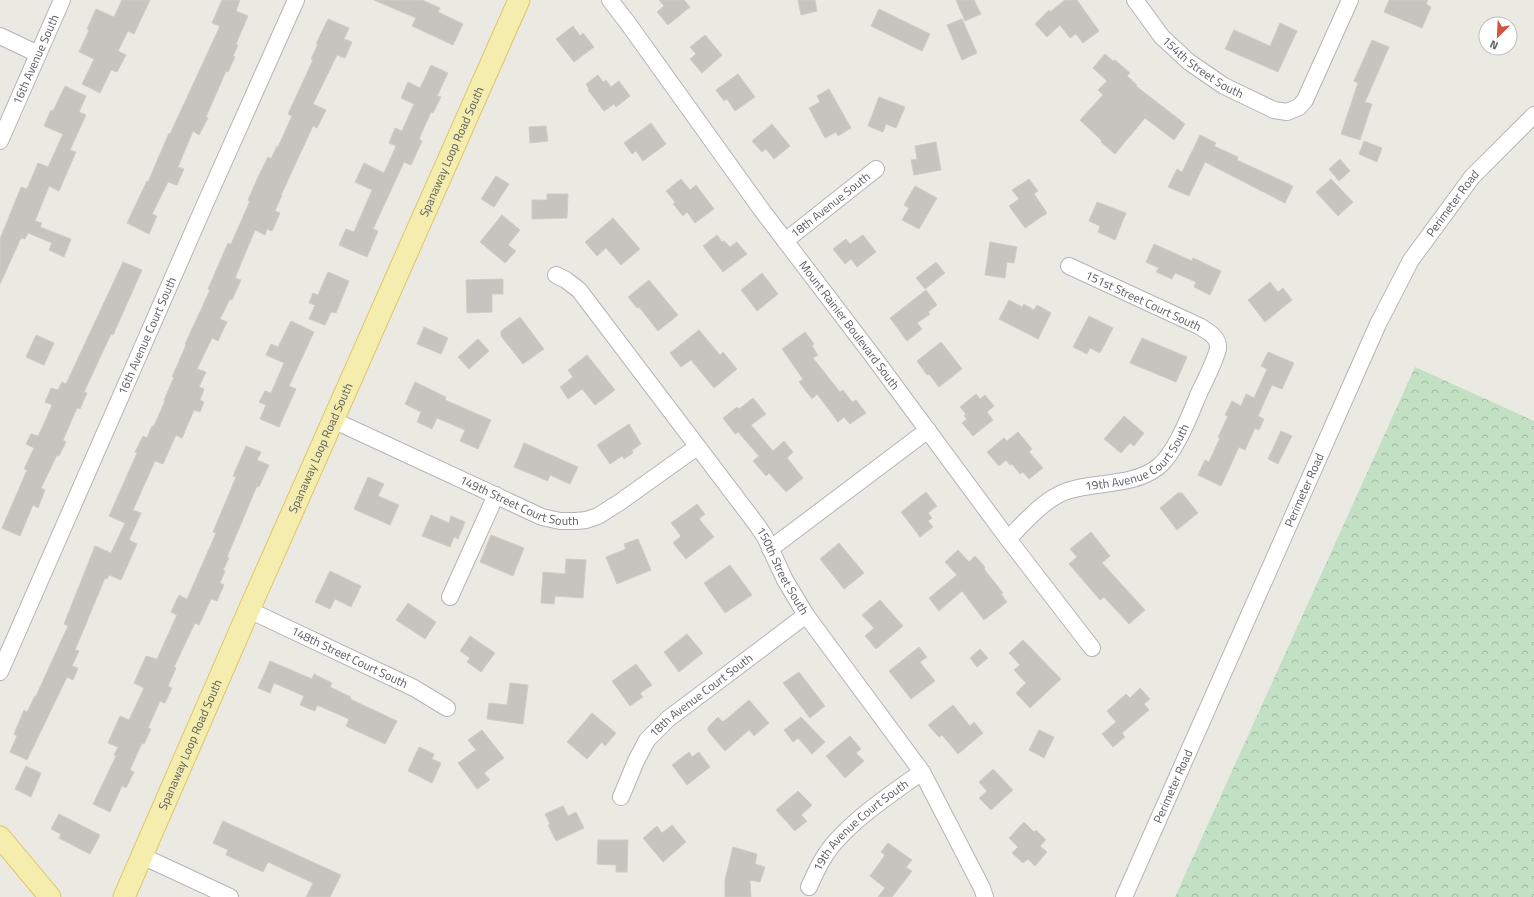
<svg xmlns="http://www.w3.org/2000/svg" width="1534" height="897" viewBox="0 0 1534 897" font-family="'Titillium Web',sans-serif">
<style>
.park{fill:url(#park-crowns)}
.building{fill:#c7c4bf;stroke:#cfccc1}
.lines{fill:none;stroke-linecap:round;stroke-linejoin:round}
.minor-casing{stroke:#b3b4b8;stroke-width:18}
.major-casing{stroke:#dfc468;stroke-width:23}
.minor{stroke:#fff;stroke-width:16}
.major{stroke:#f4edae;stroke-width:21}
.labels{text-anchor:middle;stroke-width:4;stroke-linejoin:round;paint-order:stroke}
.street-label{font-size:12px;fill:#5b5d61;stroke:#fff}
</style>
<defs>
<pattern id="park-crowns" width="20" height="18" patternUnits="userSpaceOnUse"><rect width="20" height="18" fill="#c2e0c3"/><path d="M2 6a3 3 0 1 1 6 0M12 15a3 3 0 1 1 6 0" fill="none" stroke="#a1b9a2"/></pattern>
</defs>
<rect width="100%" height="100%" fill="#ebeae2"/>
<!-- park -->
<path class="park" d="M1415 367 1534 421V897H1175Z"/>
<!-- building -->
<path class="building" d="M122 0H150L134 34 128 31 118 51 126 55 117 72 111 70 100 93 82 84 94 59 79 52 89 30 87 29 96 9 114 17Z
M222 0H240L236 11 248 16 236 44 238 45 233 56 235 57 228 72 226 71 206 117 208 118 199 135 193 131 178 167 184 169 177 185 168 182 152 214 157 216 149 234 127 223 147 181 148 182 169 133 170 134 220 26 212 23Z
M374 0H422L440 8 438 12 463 24 453 45 412 26 416 18Z
M659 0H684L690 7 668 25 657 12 664 6Z
M798 0H815L817 11 801 15Z
M956 0H974L981 14 965 21Z
M1065 0H1077L1099 31 1083 43 1076 34 1070 38 1060 25 1047 37 1035 24 1049 10 1050 12Z
M1389 0H1428L1426 4 1431 7 1422 28 1384 12Z
M879 9 930 34 922 51 871 26Z
M328 19 349 28 344 39 352 42 345 58 337 55 313 104 326 110 317 128 313 126 281 195H282L275 211 280 213 272 231 267 229 265 235 255 230 235 278 241 280 232 300 230 299 220 319 227 322 218 341 212 338 197 369 206 372 199 387 204 389 200 400 204 402 200 412 194 410 182 438 176 435 163 464 155 461 133 510 141 513 129 540 137 544 121 580 109 575 107 579 105 578 75 650 79 651 72 666 78 668 73 680 67 677 27 760 10 752 17 736 14 734 24 710 27 712 35 696H36L68 626 64 624 95 546 111 553 125 523 109 516 137 453 135 452 143 436 147 438 152 426H154L165 401 164 400 174 377H172L186 345 185 344 210 290 208 289 228 243 231 244 250 201 248 200 258 177 268 157 271 159 277 146 278 147 292 116 288 114 313 60 311 59 318 44H316Z
M962 19 977 53 962 60 947 25Z
M1280 23 1297 31 1278 72 1225 49 1234 30 1270 46Z
M573 26 580 36 583 33 594 47 574 62 556 39Z
M705 35 722 55 702 73 690 59 696 54 690 47Z
M1372 40 1389 47 1365 102 1372 104 1360 140 1341 134 1358 83 1354 81Z
M1105 54 1113 61 1115 60 1130 73 1127 76 1137 85 1136 86 1185 124 1174 140 1145 118 1115 154 1101 142 1102 141 1080 120 1103 95 1098 90 1107 81 1093 68Z
M431 65 448 73 437 96 441 97 433 113 431 112 419 139 422 141 411 165 404 162 373 229 378 231 367 257 339 245 346 229 354 232 372 190 355 182 364 163 384 173 396 146 389 143 395 128 402 131 414 104 401 98 408 82 420 88Z
M738 74 755 97 735 111 727 99 724 101 716 90Z
M598 75 603 82 606 80 611 87 619 81 630 96 616 107 614 104 604 111 588 90 589 89 586 84Z
M65 86 86 96 79 112 86 115 70 150 76 152 59 191 49 186 35 221 42 223 40 227 71 239 64 257 49 250 52 243 28 233 25 239 21 238 0 284V239L21 187 27 189 38 163 48 167 63 134 44 126 51 110 53 111Z
M829 89 851 128 838 136 836 132 825 138 809 108 820 102 817 96Z
M879 97 905 107 896 128 886 124 883 132 868 126Z
M651 123 666 144 643 161 636 151 632 154 624 143Z
M772 124 790 146 774 159 766 149 762 152 752 141Z
M546 126 548 141 530 143 529 127Z
M1200 135 1216 143 1214 146 1238 157 1237 160 1293 186 1285 203 1205 162 1189 196 1168 187 1177 169 1182 172Z
M1364 141 1382 148 1377 162 1359 154Z
M936 142 941 170 914 175 911 160 917 159 915 146Z
M1340 159 1350 171 1339 181 1329 169Z
M496 176 509 184 494 207 481 199Z
M681 179 690 190 696 185 714 209 695 223 687 212 683 216 673 204 675 202 666 191Z
M1029 179 1038 191 1034 194 1047 213 1025 228 1009 206 1019 199 1012 190Z
M1331 179 1353 202 1338 216 1316 192Z
M915 186 937 198 919 229 902 220 909 208 904 205Z
M547 194H568L567 218 532 219V200H547Z
M1097 202 1126 213 1115 240 1098 232 1100 226 1089 221Z
M502 215 520 230 508 245 516 251 505 263 480 242Z
M613 218 640 249 621 265 606 248 597 256 585 242Z
M717 235 722 242 724 241 730 247 737 242 747 254 723 272 703 246Z
M863 235 876 252 857 267 851 259 845 264 833 249 846 239 850 244Z
M990 242 1017 247 1014 263 1007 262 1005 278 985 275Z
M1154 244 1192 261 1193 258 1221 271 1210 295 1194 287 1196 282 1175 273 1172 279 1156 272 1159 268 1146 262Z
M123 262 142 270 113 335 111 334 84 392 87 393 80 409 77 408 63 440 66 442 59 456 57 455 41 488 45 490 38 508 33 505 20 536 2 528 27 470 24 469 34 448 26 444 31 434 38 436 43 426 52 405 45 402 51 388 58 390 62 382 66 384Z
M936 262 945 273 925 289 916 278Z
M328 272 349 281 336 313 331 312 325 325 309 319 315 305 309 303 313 293 318 295Z
M762 273 778 294 757 311 741 290Z
M503 279V294H492V312L467 313 466 280Z
M649 280 678 315 658 331 639 307 637 308 628 297Z
M1270 282 1278 292 1283 288 1292 300 1265 322 1248 300Z
M926 290 937 305 928 312 930 314 917 323 922 329 907 341 890 318Z
M1009 300 1022 307 1024 304 1034 310 1037 305 1051 313 1038 339 999 319Z
M1089 316 1113 328 1100 353 1090 348 1087 354 1073 347Z
M520 317 544 349 523 364 501 336V331Z
M291 321 314 332 289 386 296 389 279 427 260 419 266 405 259 402 265 391 271 393 284 363 266 355 271 344 278 347Z
M424 327 448 338 441 354 417 344Z
M699 330 720 355 723 352 737 369 714 388 691 360 681 367 670 353Z
M805 332 814 344 812 346 818 355 813 358 840 392 843 390 852 402 856 400 866 413 850 424 844 417 838 422 817 394 812 399 799 382 803 379 782 349Z
M36 335 54 343 44 365 26 357Z
M1142 338 1187 357 1176 382 1130 363Z
M478 339 489 351 469 369 458 357Z
M941 342 962 369 939 387 929 374 927 375 917 361Z
M1268 352 1294 363 1282 389 1272 385 1258 416 1264 419 1259 430 1255 428 1245 450 1239 447 1221 486 1198 475 1205 460 1209 462 1220 438 1218 437 1228 416 1225 415 1232 401 1241 406 1246 394 1254 398 1267 369 1261 366Z
M587 355 615 390 595 405 582 389 568 399 560 387 573 377 568 370Z
M415 382 446 397 445 400 491 420 478 449 460 441 465 430 437 418 432 429 417 422 421 412 405 404Z
M976 394 980 399 985 395 994 406 987 412 993 420 973 436 962 423 967 419 964 416 966 414 960 407Z
M753 398 766 414 751 425 773 451 784 441 793 452 787 458 803 478 786 492 769 473 766 476 753 461 759 456 738 432 735 434 723 418 737 407 739 409Z
M1124 416 1144 433 1134 446 1130 443 1121 453 1104 439Z
M629 424 641 444 632 450 633 453 624 459 622 456 610 464 597 445Z
M1281 431 1292 436 1278 464 1268 459Z
M1018 432 1032 449 1029 452 1043 468 1029 479 1023 472 1020 474 1012 464 1010 465 1006 460 999 466 987 452 1004 438 1007 441Z
M524 443 578 467 570 484 550 475 548 481 514 467Z
M246 446 261 452 257 460 269 465 259 487 257 486 227 557 229 558 223 570 225 571 220 583 224 585 217 601 211 599 199 625 195 623 174 667 176 668 168 686 172 688 165 703 160 701 148 728 151 729 144 744 142 743 130 770 134 772 126 788 122 786 110 812 93 804 116 756 114 755 118 747 108 743 120 716 129 720 144 688 134 683 146 656 157 659 177 615 171 612 179 595 187 599 216 533 213 532 236 477 233 476Z
M368 477 384 484 378 496 399 505 390 525 354 509Z
M926 492 937 506 928 513 932 518 928 521 933 527 920 537 901 512Z
M1178 493H1182L1198 513 1177 530 1160 508Z
M697 504 705 514 699 519 714 537 686 559 673 543 681 536 671 523Z
M431 515 449 523 451 516 465 522 458 539 454 537 450 547 422 536Z
M1091 532 1110 556 1102 563 1145 610 1129 624 1104 597 1100 600 1069 564 1077 557 1070 549Z
M491 535 524 548 513 576 480 562Z
M638 539 651 570 617 584 606 557 626 549 624 544Z
M839 543 864 573 844 589 820 559Z
M958 550 969 562 975 556 985 567 984 569 1003 593 1001 594 1007 602 984 620 962 591 939 611 929 598 957 575 945 562Z
M566 559 586 560 583 598 555 596 554 604 541 603 543 572 565 574Z
M730 565 752 595 725 613 704 583Z
M330 571 361 586 351 607 335 599 330 609 315 602Z
M880 600 903 626 876 649 865 636 874 628 862 615Z
M408 603 436 622 425 639 396 620Z
M687 634 703 653 679 672 664 652Z
M470 636 495 653 481 672 467 662 470 658 460 651Z
M1023 640 1061 679 1030 708 1016 693 1026 683 1014 670 1020 665 1009 653Z
M919 647 927 657 920 662 935 681 911 699 889 671Z
M980 649 988 658 977 667 970 658Z
M270 661 312 679 314 674 332 683 330 687 351 697 350 699 397 721 385 744 346 726 349 719 317 705 315 711 300 705 304 696 274 683 270 693 258 688Z
M636 664 652 685 640 693 643 697 630 706 612 681Z
M799 672 825 706 810 718 783 683Z
M510 683 528 685 523 724 487 719 489 703 507 705Z
M1140 688 1150 699 1144 704 1149 710 1122 733 1125 737 1113 747 1102 734 1116 722 1107 711 1126 694 1130 698Z
M749 700 769 723 754 736 749 730 725 751 708 731V727L718 717 723 722Z
M953 705 970 726 974 722 983 733 958 754 942 735 939 737 928 725Z
M592 713 616 733 605 746 602 742 587 759 567 742Z
M801 717 825 742 812 754 798 738 793 742 784 730Z
M482 730 504 758 484 773 490 780 477 789 458 763 476 750 468 740Z
M1039 730 1054 737 1044 758 1029 750Z
M850 736 861 749 856 753 864 761 845 778 826 756Z
M419 747 434 754 432 759 441 763 432 783 408 771Z
M689 752 692 757 699 752 710 767 687 785 672 765Z
M26 766 41 773 31 797 15 789Z
M993 769 1013 790 991 810 979 798 987 791 979 782Z
M798 791 812 805 801 815 807 821 795 831 776 810Z
M563 806 568 816 576 812 584 828 556 841 548 825 550 824 545 814Z
M59 814 100 835 90 854 59 838 61 834 51 829Z
M223 821 341 875 330 897H306L313 883 268 862 263 872 226 855 228 850 213 843Z
M1024 822 1034 832 1036 830 1046 840 1040 846 1047 852 1035 866 1028 859 1023 863 1012 853 1018 847 1009 838Z
M672 825 686 842 663 862 643 838 657 826 662 833Z
M598 840H628L627 872H616V865L597 864Z
M888 843 912 860 906 867 912 871 892 897H878L885 888 870 876 885 855 881 852Z
M733 847 757 854 755 864 765 867 760 882 750 880 751 897H725V880Z"/>
<g class="lines">
<!-- minor casing -->
<g class="minor-casing">
<g id="minor">
<path id="s1" d="M610 0 627 22 761 209 872 355 1008 539 1092 648"/>
<path id="s2" d="M1135 0 1162 37 1189 62 1224 86 1274 110 1287 112 1299 107 1305 100 1350 0"/>
<path d="M0 36 38 54"/>
<path id="s3" d="M0 141 62 0"/>
<path id="s4" d="M785 241 876 169"/>
<path id="s5" d="M556 275 566 280 579 290 757 525 765 537 785 580 806 615 922 772 982 888 985 897"/>
<path id="s6" d="M333 420 542 517 560 521H576L586 520 598 516 620 502 697 447"/>
<path id="s7" d="M1008 539C1026 521 1044 499 1067 491 1096 481 1132 487 1158 467 1176 453 1191 412 1200 391 1207 377 1214 363 1218 349 1219 336 1208 332 1199 326L1069 266"/>
<path d="M770 549 928 430"/>
<path d="M450 597 496 495"/>
<path id="s8" d="M249 610 414 688 447 708"/>
<path id="s9" d="M0 672 209 195 296 0"/>
<path id="s10" d="M621 797 636 761 647 740 668 719 806 615"/>
<path d="M142 856 230 897"/>
<path id="s11" d="M809 887C814 876 819 864 826 854 846 824 892 793 922 772"/>
<path id="s12" d="M1124 897 1378 324 1411 260 1472 177 1534 115"/>
</g>
</g>
<!-- major casing -->
<g class="major-casing">
<g id="major">
<path d="M0 837 50 897"/>
<path id="s13" d="M124 897 249 610 519 0"/>
</g>
</g>
<!-- minor -->
<use href="#minor" class="minor"/>
<!-- major -->
<use href="#major" class="major"/>
</g>
<g class="labels">
<!-- street labels -->
<g class="street-label">
<text dy="4" stroke="none"><textPath href="#s3" startOffset="89">16th Avenue South</textPath></text>
<text dy="4" stroke="none"><textPath href="#s2" startOffset="97">154th Street South</textPath></text>
<text dy="4" stroke="none"><textPath href="#s13" startOffset="814">Spanaway Loop Road South</textPath></text>
<text dy="4" stroke="none"><textPath href="#s12" startOffset="769">Perimeter Road</textPath></text>
<text dy="4" stroke="none"><textPath href="#s4" startOffset="58">18th Avenue South</textPath></text>
<text transform="translate(1143 301) rotate(25)" y="4">151st Street Court South</text>
<text dy="4" stroke="none"><textPath href="#s1" startOffset="404">Mount Rainier Boulevard South</textPath></text>
<text dy="4" stroke="none"><textPath href="#s9" startOffset="367">16th Avenue Court South</textPath></text>
<text dy="4" stroke="none"><textPath href="#s13" startOffset="490">Spanaway Loop Road South</textPath></text>
<text dy="4" stroke="none"><textPath href="#s7" startOffset="159">19th Avenue Court South</textPath></text>
<text dy="4" stroke="none"><textPath href="#s12" startOffset="445">Perimeter Road</textPath></text>
<text dy="4" stroke="none"><textPath href="#s6" startOffset="204">149th Street Court South</textPath></text>
<text dy="4" stroke="none"><textPath href="#s5" startOffset="375">150th Street South</textPath></text>
<text dy="4" stroke="none"><textPath href="#s8" startOffset="111">148th Street Court South</textPath></text>
<text dy="4" stroke="none"><textPath href="#s10" startOffset="133">18th Avenue Court South</textPath></text>
<text dy="4" stroke="none"><textPath href="#s13" startOffset="166">Spanaway Loop Road South</textPath></text>
<text dy="4" stroke="none"><textPath href="#s12" startOffset="121">Perimeter Road</textPath></text>
<text dy="4" stroke="none"><textPath href="#s11" startOffset="82">19th Avenue Court South</textPath></text>
</g>
</g>
<!-- north arrow -->
<g transform="translate(1498 36) rotate(204)"><circle r="19" fill="#ffffff" stroke="#bdbec0"/>
<path d="M0-3L7 15L0 10L-7 15Z" fill="#d35441"/>
<text y="-6" font-size="11" font-weight="bold" text-anchor="middle" fill="#5b5d61">N</text>
</g>
</svg>
